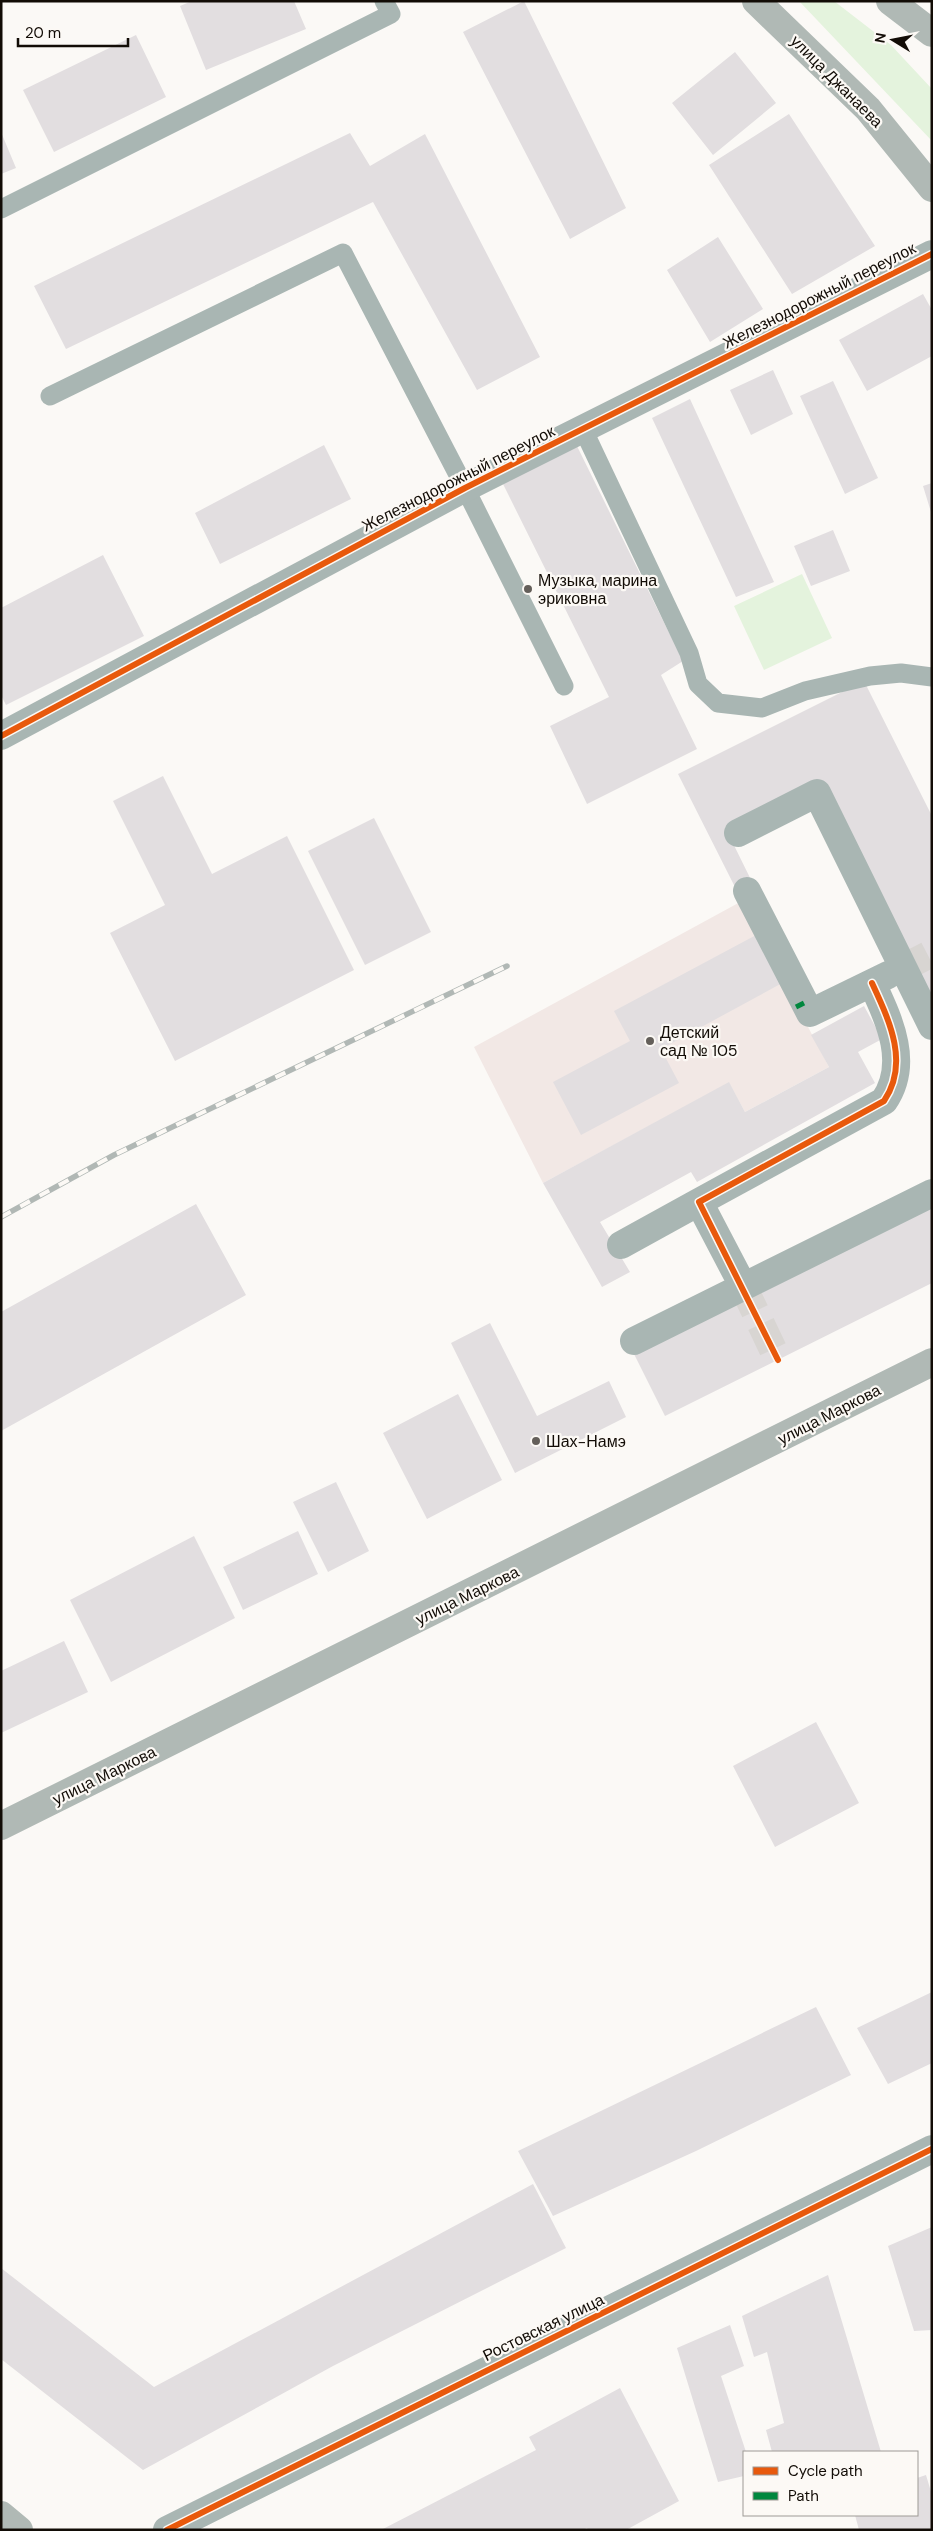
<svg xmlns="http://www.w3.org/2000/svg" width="933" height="2531" viewBox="0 0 933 2531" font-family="'DM Sans',sans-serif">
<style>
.education{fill:#f2e8e5}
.green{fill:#e4f3dd}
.building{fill:#e2dee0}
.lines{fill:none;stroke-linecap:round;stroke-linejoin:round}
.minor-tunnel{stroke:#d8d5d2;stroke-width:28;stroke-dasharray:28 14;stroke-linecap:butt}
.service{stroke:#a9b6b3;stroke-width:19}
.minor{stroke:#a9b6b3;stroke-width:28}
.primary{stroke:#b0b9b5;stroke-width:28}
.rail-casing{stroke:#b1b8b5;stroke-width:5.5}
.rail{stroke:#fcf9f5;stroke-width:4;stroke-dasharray:11;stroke-linecap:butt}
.quiet{stroke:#00873e;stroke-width:5;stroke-dasharray:10 5;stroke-linecap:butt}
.cycleway-casing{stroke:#fcf9f5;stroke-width:9}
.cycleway{stroke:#e8590c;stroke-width:6}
.poi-dot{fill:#645f5a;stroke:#fcf9f5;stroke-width:2}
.labels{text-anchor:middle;stroke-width:4.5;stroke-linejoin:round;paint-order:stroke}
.street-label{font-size:16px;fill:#120c06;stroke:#fcf9f5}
.poi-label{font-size:16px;fill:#120c06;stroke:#fcf9f5;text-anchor:start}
</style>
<rect width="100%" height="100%" fill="#fbf9f6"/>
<!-- education -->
<path class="education" d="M742 901 829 1067 745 1112 729 1083 543 1183 474 1047Z"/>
<!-- green -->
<path class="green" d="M799 1H834L891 45 932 89V141Z
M802 574 832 638 764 670 734 606Z"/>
<!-- building -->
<path class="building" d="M192 1H294L306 29 206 70 180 6Z
M524 1 626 208 570 239 463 32Z
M136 35 166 97 54 152 23 90Z
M735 52 776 103 713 155 672 103Z
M789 114 875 246 792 294 709 165Z
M1 132 16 168 1 174Z
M350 133 370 166 425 134 540 357 477 390 373 202 66 349 34 286Z
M718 237 763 309 710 342 667 270Z
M923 294 932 310V356L867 391 839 340Z
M773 370 793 414 751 435 730 390Z
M833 381 878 478 845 494 800 396Z
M690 399 774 582 736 597 652 418Z
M575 442 683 661 661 675 697 749 587 804 550 726 609 697 501 480Z
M324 445 351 499 220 564 195 513Z
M932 483V512H931L923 486Z
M833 530 850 571 811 586 794 546Z
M103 555 144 636 6 705 1 695V608Z
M864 681 932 816V1002L821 780 725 827 755 888 739 895 678 774Z
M163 776 212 874 287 836 354 970 175 1061 110 933 165 905 113 801Z
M374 818 431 932 365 965 308 851Z
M758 934 784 982 661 1049 679 1083 581 1135 553 1082 630 1041 614 1011Z
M864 1006 882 1039 858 1052 875 1083 697 1182 691 1172 600 1222 630 1272 602 1287 543 1183 729 1082 745 1112 829 1067 811 1035Z
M196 1204 246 1295 1 1431V1312Z
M932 1205V1283L665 1416 634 1354Z
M490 1323 537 1416 609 1381 626 1417 515 1473 451 1343Z
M458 1394 502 1480 427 1519 383 1433Z
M336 1482 369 1551 328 1572 293 1502Z
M298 1531 318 1574 243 1610 223 1567Z
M194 1536 235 1618 111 1682 70 1600Z
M64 1641 88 1692 1 1733V1671Z
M816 1722 859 1803 775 1847 733 1766Z
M932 1992V2063L888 2084 857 2028Z
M816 2007 851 2075 696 2151 553 2216 518 2151Z
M533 2184 566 2248 333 2366 143 2470 1 2359V2268L154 2387Z
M932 2227V2330L914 2331 888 2246Z
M828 2275 881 2452H772L766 2430 784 2423 767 2352 754 2357 742 2316Z
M730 2325 744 2366 721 2376 746 2452 744 2476 718 2482 677 2348Z
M620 2388 679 2501 626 2530H588L587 2528 583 2530H381L536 2450 529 2437Z
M926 2475 932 2495V2530H859L855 2515H917V2478Z"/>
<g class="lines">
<!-- minor-tunnel -->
<path class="minor-tunnel" d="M903 968 932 953
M743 1286 778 1360"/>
<!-- service -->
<path class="service" d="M1 209 391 14 384 1
M50 396 343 253 465 488 564 686
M583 429 689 653 698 684 718 703 762 708 805 691 870 676 901 673 932 677"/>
<!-- minor -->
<path class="minor" d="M1 736 465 488 932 254
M738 833 817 793 932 1026
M747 891 810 1013 888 975
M621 1245 699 1202
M743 1286 699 1202 884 1101C910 1063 889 1020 872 983
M634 1341 932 1193
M167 2530 932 2149"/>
<!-- primary -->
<path class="primary" d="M756 1 868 109 932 188
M890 1 932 33
M1 1826 932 1362
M1 2515 19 2530"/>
<!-- rail casing -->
<g class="rail-casing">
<path id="rail" d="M1 1217 114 1155 507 966"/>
</g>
<!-- rail -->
<use href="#rail" class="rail"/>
<!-- quiet -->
<path class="quiet" d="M796 1007 804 1003"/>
<!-- cycleway casing -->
<g class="cycleway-casing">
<path id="cycleway" d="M1 736 465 488 932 254
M778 1360 699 1202 884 1101C910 1063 889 1020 872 983
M167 2530 932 2149"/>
</g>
<!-- cycleway -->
<use href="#cycleway" class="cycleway"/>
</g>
<!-- markers -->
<g class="poi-dot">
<circle cx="528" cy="589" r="5"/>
<circle cx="650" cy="1041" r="5"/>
<circle cx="536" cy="1441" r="5"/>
</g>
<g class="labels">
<!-- street labels -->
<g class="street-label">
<text transform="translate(837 81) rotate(45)" y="6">улица Джанаева</text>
<text transform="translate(819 295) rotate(-27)" y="6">Железнодорожный переулок</text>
<text transform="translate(458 478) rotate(-27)" y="6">Железнодорожный переулок</text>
<text transform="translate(829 1414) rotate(-27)" y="6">улица Маркова</text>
<text transform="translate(467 1595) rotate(-26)" y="6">улица Маркова</text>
<text transform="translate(104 1775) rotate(-26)" y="6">улица Маркова</text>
<text transform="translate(543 2327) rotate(-26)" y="6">Ростовская улица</text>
</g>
<!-- poi labels -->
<g class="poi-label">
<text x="538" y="586">Музыка, марина<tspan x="538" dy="18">эриковна</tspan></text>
<text x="660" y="1038">Детский<tspan x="660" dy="18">сад № 105</tspan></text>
<text x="546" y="1447">Шах-Намэ</text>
</g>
</g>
<!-- border -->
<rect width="933" height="2531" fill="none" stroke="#120c06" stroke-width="5"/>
<!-- legend -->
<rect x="743" y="2451" width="175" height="65" fill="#fcf9f5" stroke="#9e9a95"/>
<rect x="753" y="2467" width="25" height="8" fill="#e8590c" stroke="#9e9a95"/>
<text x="788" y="2476" font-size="15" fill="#120c06">Cycle path</text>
<rect x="753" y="2492" width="25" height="8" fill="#00873e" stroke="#9e9a95"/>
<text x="788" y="2501" font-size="15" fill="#120c06">Path</text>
<!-- north arrow -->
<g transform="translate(893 40) rotate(280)" stroke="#fcf9f5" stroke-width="4" paint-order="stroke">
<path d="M0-4L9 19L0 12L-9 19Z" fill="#120c06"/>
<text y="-8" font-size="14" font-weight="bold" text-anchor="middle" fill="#120c06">N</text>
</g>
<!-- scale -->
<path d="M18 38v8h110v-8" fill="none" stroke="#120c06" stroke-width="2.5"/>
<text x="25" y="38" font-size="15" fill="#120c06" stroke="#fcf9f5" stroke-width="4" paint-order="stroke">20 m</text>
</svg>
